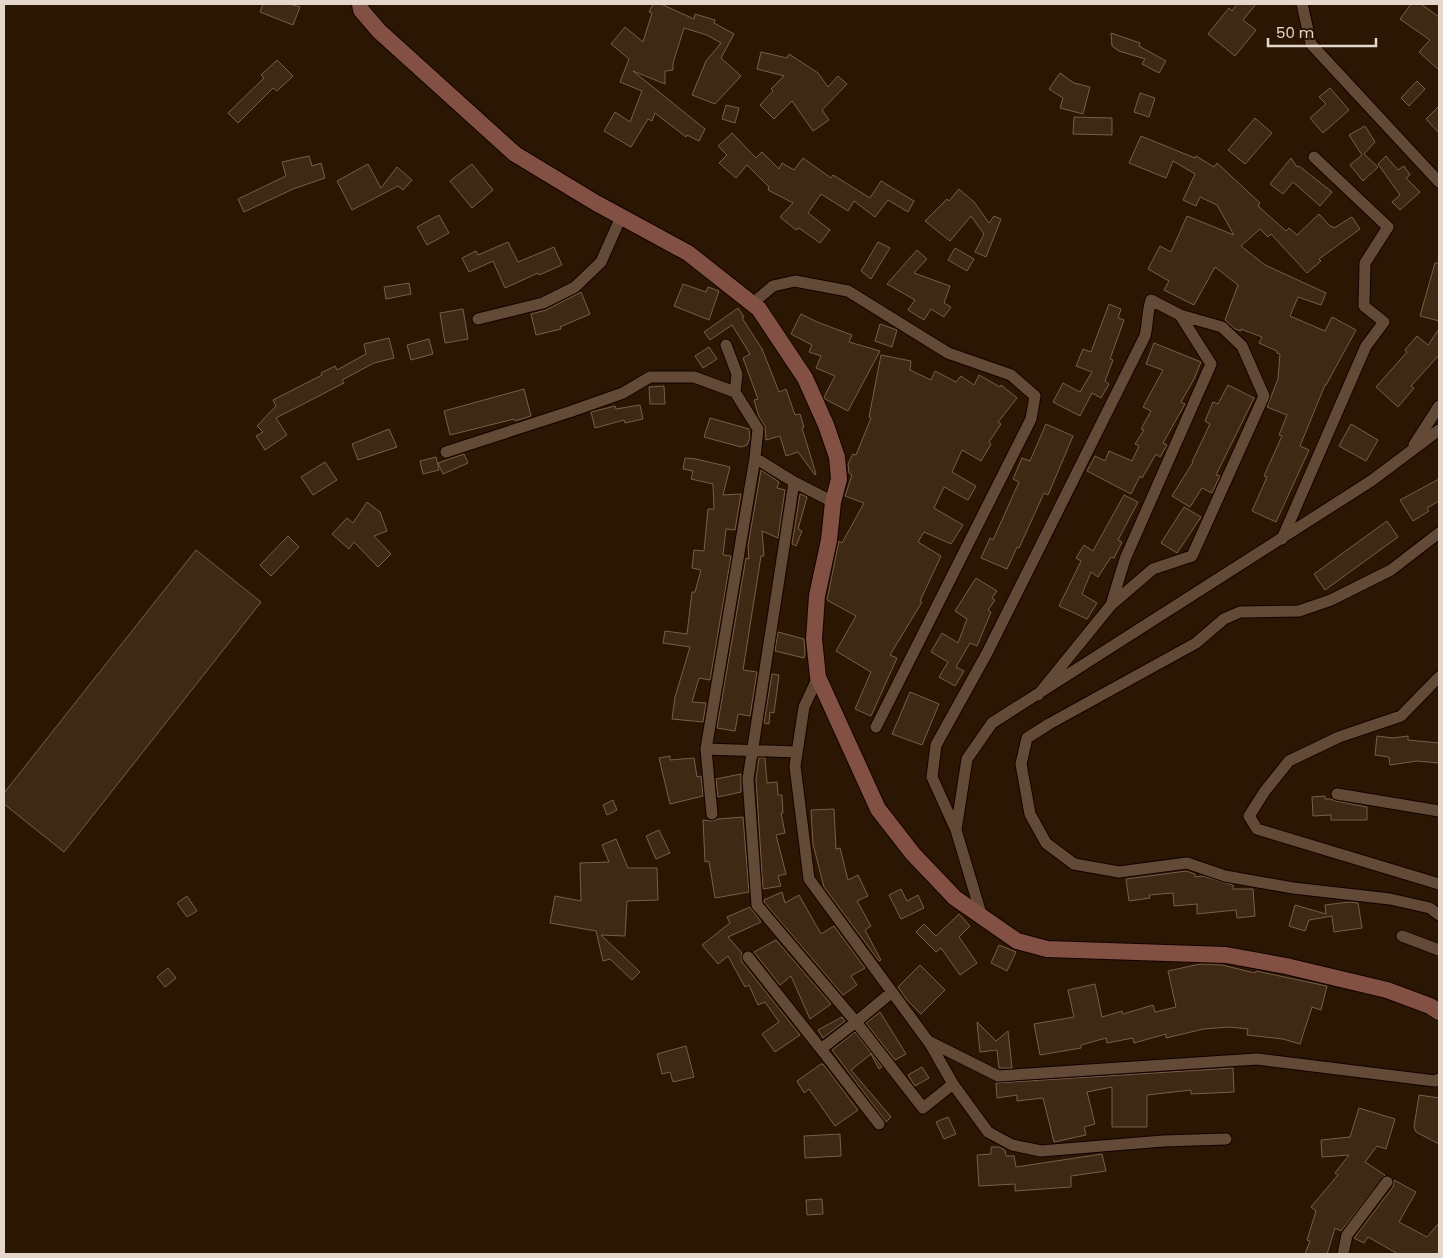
<svg xmlns="http://www.w3.org/2000/svg" width="1443" height="1258" viewBox="0 0 1443 1258" font-family="Poppins,sans-serif">
<style>
.building{fill:#3e2914;stroke:#775e48}
.lines{fill:none;stroke-linecap:round;stroke-linejoin:round}
.street-casing{stroke:#130200;stroke-width:13}
.secondary-casing{stroke:#130200;stroke-width:18}
.street{stroke:#634a36;stroke-width:11}
.secondary{stroke:#825143;stroke-width:16}
</style>
<rect width="100%" height="100%" fill="#2b1604"/>
<!-- building -->
<path class="building" d="M263 4H290L300 7 293 25 260 12Z
M653 4H661L694 19 695 14 715 20 714 23 734 34 721 58 741 76 715 104 692 95 706 61 721 43 707 35 684 28 673 63V70L665 71V84L633 71 705 129 699 141 687 135 686 137 655 113 652 121 648 119 631 147 604 131 615 112 630 122 642 91 620 82 629 59 611 44 625 27 643 42 652 13 649 12Z
M1237 4H1256L1243 20 1256 30 1235 56 1208 34 1229 8 1232 11Z
M1411 4H1421L1439 17V70L1419 52 1430 40 1400 19Z
M1111 33 1140 43 1139 46 1166 61 1159 73 1142 64 1145 59 1119 51 1112 46Z
M761 52 787 58 789 54 818 73 828 87 838 76 847 84 822 110 829 120 813 131 792 101 774 119 760 105 773 91 771 89 784 76 757 69Z
M277 60 293 76 277 91 273 88 238 123 228 113 264 78 261 75Z
M1060 73 1074 83 1090 87 1083 114 1060 108 1063 98 1049 89Z
M1417 81 1425 89 1409 106 1401 98Z
M1330 88 1349 110 1323 133 1310 118 1326 104 1319 97Z
M1140 93 1155 98 1149 117 1134 112Z
M726 105 739 108 735 123 722 119Z
M1439 106V133L1426 119Z
M1074 117 1112 118V135L1073 134Z
M1255 118 1272 133 1245 164 1228 150Z
M1365 126 1375 142 1364 154 1378 167 1363 181 1350 165 1362 155 1349 135Z
M732 133 756 158 762 152 779 169 782 163 794 170 803 158 831 178 833 175 870 198 881 181 914 201 908 212 888 200 875 217 854 201 848 211 821 194 808 213 830 230 820 243 799 228 796 230 780 217 793 203 768 190 769 187 747 165 736 178 719 163 727 155 718 146Z
M1141 136 1195 158 1196 156 1214 167 1217 163 1260 203 1258 206 1286 231 1289 228 1297 235 1319 214 1331 227 1332 226 1334 228 1352 217 1360 229 1319 259 1321 261 1307 273 1271 234 1268 237 1260 229 1241 246 1265 265 1326 293 1321 305 1298 297 1290 316 1325 331 1332 317 1356 330 1326 385H1325L1300 446 1309 450 1276 522 1252 511 1267 477 1264 476 1282 436 1279 435 1287 415 1267 407 1278 379 1280 354 1277 353V351L1259 343 1262 337 1241 329V331L1235 329 1225 320 1238 285 1215 267 1194 305 1164 290 1169 281 1148 269 1160 246 1171 252 1187 216 1234 235 1217 205 1200 197 1196 206 1183 200 1195 174 1173 161 1166 178 1129 163Z
M309 156 312 166 321 163 325 178 293 189 244 212 238 199 286 176 282 162Z
M1386 156 1398 170 1404 166 1410 175 1406 178 1420 192 1400 210 1392 202 1400 195 1378 164Z
M1291 158 1297 167 1299 166 1332 192 1320 206 1293 182 1283 194 1270 184Z
M368 164 381 188 397 167 412 180 403 190 398 186 352 210 337 181Z
M472 164 493 190 472 208 450 181Z
M959 189 974 202 989 223 994 216 1001 219 986 257 975 252 984 234 971 216 950 241 925 221 947 199 949 201Z
M439 215 449 233 427 245 417 227Z
M508 242 518 262 554 247 562 265 539 275 538 273 505 288 493 261 469 272 462 258 476 251 478 255Z
M878 242 890 248 871 279 861 271Z
M955 248 974 259 967 271 948 260Z
M917 250 927 259 914 273 950 286 944 303 951 307 944 317 931 309 924 320 908 310 915 300 887 284Z
M1435 263H1439V321L1420 316Z
M409 283 411 294 386 299 384 287Z
M683 284 706 292 708 287 719 291 709 320 674 306Z
M581 292 590 314 560 327 561 329 536 335 531 314 546 310Z
M1109 304 1121 309 1118 318 1124 320 1110 359 1113 360 1105 381 1109 384 1101 398 1092 393 1080 416 1053 402 1063 383 1080 392 1092 372 1076 366 1083 349 1091 352Z
M738 308 744 317 742 318 762 349 779 392 786 389 795 415 800 414 804 427 802 428 816 474 815 475 798 452 786 456 780 436 766 440 765 426 759 417 754 400 758 399 743 358 750 354 732 325 710 340 704 332Z
M463 309 468 339 445 343 440 313Z
M801 314 817 322 852 335 849 342 880 351 848 411 825 399 824 397 835 376 816 368 821 356 809 352 812 345 791 334Z
M880 324 897 330 892 347 875 341Z
M1439 329V355L1411 386 1414 388 1398 407 1376 387 1407 352 1405 350 1417 336 1428 345Z
M389 338 394 358 374 363 342 380 344 383 276 418 287 435 265 450 256 436 263 432 257 426 276 406 273 400 322 375 321 373 335 366 337 370 366 354 364 344Z
M429 339 433 354 411 360 407 345Z
M1154 343 1201 362 1194 379 1181 402 1185 404 1163 443 1167 445 1166 447 1160 457 1156 454 1142 478 1140 476 1131 494 1087 471 1095 456 1105 461 1109 451 1132 461 1139 446 1135 444 1144 430 1141 429 1151 411 1143 407 1163 370 1146 364Z
M709 347 717 359 703 368 695 356Z
M881 355 911 361 910 370 931 380 935 371 956 382 961 376 974 385 979 375 1000 387 1001 385 1017 398 998 422 1001 424 989 442 991 444 981 461 962 450 952 472 976 486 968 500 944 487 934 508 963 525 951 544 924 532 918 542 941 556 920 601 922 602 890 655 897 658 871 716 855 709 871 672 836 651 856 616 827 600 839 541 842 543 864 503 845 496 852 475 849 473 848 464 853 454 856 455 871 418 869 417Z
M1228 385 1254 398 1216 475 1220 476 1212 493 1202 488 1190 507 1172 496 1193 462H1192L1210 424 1205 421 1213 402 1218 404Z
M664 386 665 404H650L649 387Z
M524 389 531 416 515 421 514 419 450 435 444 411Z
M640 405 643 419 625 423 624 420 595 428 591 412 615 406 616 409Z
M710 418 749 429 750 438 747 445 741 447 704 437Z
M1046 424 1073 436 1048 495 1044 493 1019 548 1017 547 1007 569 981 558 990 538 993 540 1019 482 1013 479 1022 458 1030 461Z
M1351 424 1378 440 1366 461 1339 446Z
M389 429 397 447 358 460 352 444Z
M464 454 468 463 443 474 438 463Z
M436 457 439 470 423 474 420 461Z
M685 458 696 459 730 467 723 495 741 494 735 530 726 529 723 555 731 556 710 680 699 678 692 702 706 703 703 722 672 719 675 697 690 647 663 643 665 631 687 634 692 592H695L701 570 692 568 694 550 704 551 708 509H714L713 484 691 479 693 471 683 469Z
M325 462 337 480 313 495 301 477Z
M761 470 779 482 777 488 785 490 778 538 762 531 764 556H761L743 670 757 672 750 716 738 714 735 731 717 728 746 558 749 559 748 546Z
M1439 479V501L1427 508 1429 511 1413 521 1400 500Z
M800 494 807 497 798 529 802 531 796 546 792 544Z
M1124 495 1138 502 1118 540 1122 542 1114 558 1111 557 1098 577 1091 572 1082 594 1097 603 1087 619 1059 606 1081 561 1076 558 1084 545 1093 551Z
M367 502 380 512 387 531 374 536 391 554 378 567 354 542 349 549 332 534 347 518 353 523Z
M1184 507 1201 517 1177 553 1161 543Z
M1387 521 1398 537 1325 590 1314 574Z
M288 536 299 547 271 576 260 565Z
M196 550 261 602 64 852 4 804V793Z
M976 578 997 591 992 598 995 600 988 610 991 612 977 646 970 643 956 667 964 671 955 686 939 677 948 662 931 652 942 633 958 643 967 619 955 611Z
M778 632 804 639 805 652 804 658 775 651Z
M772 674 779 675 774 713 770 712 769 724 764 723Z
M910 692 939 704 922 745 892 734Z
M1377 736 1393 738 1408 736V740L1439 743V763L1417 761 1390 765 1389 757 1375 755Z
M670 756V760L694 758 697 777 701 776 703 796 670 804 659 758Z
M759 758H765L767 783 777 782 778 795H782L783 813H781L785 833 776 835 786 874 778 876 781 886 763 889 756 779Z
M741 774V792L718 797 716 779Z
M1325 796V799H1331L1336 801 1367 807V820H1331V815L1313 816 1312 797Z
M613 800 617 810 607 815 603 805Z
M834 809 836 849 840 848 848 880 858 875 868 896 857 901 871 926 865 930 881 960 879 961 824 887 813 844 811 810Z
M743 817 749 892 715 898 709 861 705 862 703 820 712 821 718 819Z
M659 830 670 853 656 859 646 836Z
M616 839 628 868H657L658 900 627 901 625 936 601 935 640 972 632 980 610 959 603 961 596 931 550 923 555 896 581 901 580 863 609 862 602 845Z
M1186 871 1195 874V877L1203 876 1233 885V889H1253L1255 916 1237 918 1236 910 1197 914V904L1174 906 1173 893 1149 895 1150 898 1129 901 1126 879Z
M901 889 907 901 918 895 924 908 901 919 889 895Z
M782 892 785 903 799 895 821 934 834 926 865 968 851 976 857 985 843 995 764 902V900Z
M187 896 197 911 187 917 177 903Z
M1349 902 1358 903 1362 928 1334 932 1332 916 1309 920 1305 931 1289 926 1295 905 1326 914 1325 905Z
M750 907 761 922 728 937 742 953 741 958 742 962 800 1035 775 1052 762 1034 779 1022 765 1002 758 1005 749 985 745 987 728 956 718 964 702 945 730 923 727 917Z
M959 914 970 926 959 937 977 963 960 975 941 948 936 952 916 932 924 924 936 936Z
M776 940 831 1004 810 1019 791 976 780 985 754 952Z
M999 945 1016 952 1007 971 991 963Z
M1200 964 1222 965 1255 973 1256 971 1327 986 1321 1010 1312 1007 1300 1044 1283 1039 1247 1035 1248 1029 1229 1027 1204 1029 1166 1038V1034L1134 1043 1133 1038 1107 1043 1106 1038 1081 1045V1048L1040 1055 1034 1024 1074 1017 1068 990 1095 984 1102 1017 1122 1011 1123 1014 1153 1005 1155 1012 1176 1007 1168 971Z
M920 965 945 990 921 1014 907 1000 898 987Z
M168 968 176 978 165 987 157 977Z
M880 1012 906 1054 895 1060 866 1023Z
M842 1017 845 1021 823 1038 818 1030Z
M977 1022 996 1041 1008 1031 1012 1068H999L997 1050 980 1052Z
M855 1032 882 1067 879 1069 871 1054 851 1070 891 1117 886 1122 832 1050Z
M686 1046 694 1077 673 1082 670 1072 662 1074 657 1054Z
M821 1064H823L858 1110 835 1126 809 1089 804 1093 797 1081Z
M922 1067 929 1078 915 1086 908 1075Z
M1233 1068 1234 1092 1191 1094V1090L1147 1095V1127H1112V1087L1087 1092 1095 1124 1084 1127 1086 1135 1054 1142 1043 1098 1017 1101V1095L997 1098 996 1083Z
M1419 1095 1439 1098V1144L1416 1132 1414 1127Z
M1359 1108 1395 1119 1386 1149 1377 1146 1365 1162 1385 1175 1341 1231 1335 1228 1327 1254H1305L1310 1241 1307 1240 1316 1211 1311 1207 1338 1175 1335 1173 1349 1155 1322 1157 1321 1140 1350 1137Z
M948 1117 956 1134 944 1139 936 1122Z
M840 1134 841 1156 805 1158 804 1136Z
M991 1147H999L1005 1150 1006 1156H1014L1016 1167 1102 1154 1106 1171 1071 1176V1187L1015 1191V1184L979 1186 977 1155 991 1154Z
M1394 1180 1416 1192 1399 1222 1427 1237 1439 1223V1254H1398L1368 1237 1364 1243 1354 1238 1393 1187Z
M822 1199 823 1214 807 1215 806 1200Z"/>
<g class="lines">
<!-- street casing -->
<g class="street-casing">
<path id="street" d="M1302 4 1311 44 1439 182
M753 303 773 286 795 281 848 291 948 353 1011 375 1035 396 1031 419 876 727
M478 319 543 303 575 287 601 262 621 217
M726 345 737 374 735 392
M1414 445 1439 406
M446 452 569 412 623 393 650 377H694L735 392 758 429 755 458
M794 482 748 779 757 905 856 1022 892 992
M1439 533 1391 570 1331 600 1299 611 1240 612 1224 619 1196 643 1049 724 1027 738 1021 764 1030 814 1046 843 1074 864 1119 872 1187 863 1225 876 1293 888 1390 899 1430 908 1439 915
M1282 539 1366 346 1384 322 1364 306 1365 263 1388 227 1314 157
M1111 605 1125 559 1211 364 1180 315
M818 677 804 707 795 766 809 879 928 1041 998 1076 1257 1059 1435 1081 1439 1079
M1439 677 1401 716 1339 737 1289 761 1265 791 1249 816 1257 829 1439 884
M706 749 712 814
M797 752 706 749 755 458 794 482 833 502
M1337 794 1439 811
M956 830 932 777 936 745 987 653 1145 336C1148 324 1147 312 1151 300L1180 315 1222 327 1242 346 1264 396 1192 556 1153 569 1111 605 1038 695
M982 917 956 830 967 759 992 723 1371 481 1439 430
M1402 936 1439 950
M748 957 821 1049 856 1022 923 1108 953 1084 929 1042
M821 1049 879 1124
M953 1084 988 1132 1012 1145 1041 1151 1163 1141 1226 1139
M1343 1254 1347 1235 1387 1182"/>
</g>
<!-- secondary casing -->
<g class="secondary-casing">
<path id="secondary" d="M360 4 361 10 379 31 515 154 596 203 688 253 759 309 805 378 826 425 837 457 839 479 833 502 829 540 817 596 814 639 818 677 878 809 913 854 955 898 1017 941 1047 949 1226 955 1286 966 1387 990 1430 1006 1439 1012"/>
</g>
<!-- street -->
<use href="#street" class="street"/>
<!-- secondary -->
<use href="#secondary" class="secondary"/>
</g>
<!-- border -->
<rect width="1443" height="1258" fill="none" stroke="#e6d7cc" stroke-width="10"/>
<!-- scale -->
<path d="M1268 38v8h108v-8" fill="none" stroke="#e6d7cc" stroke-width="2.5"/>
<text x="1276" y="38" font-size="15" fill="#e6d7cc" stroke="#2b1604" stroke-width="4" paint-order="stroke">50 m</text>
</svg>
